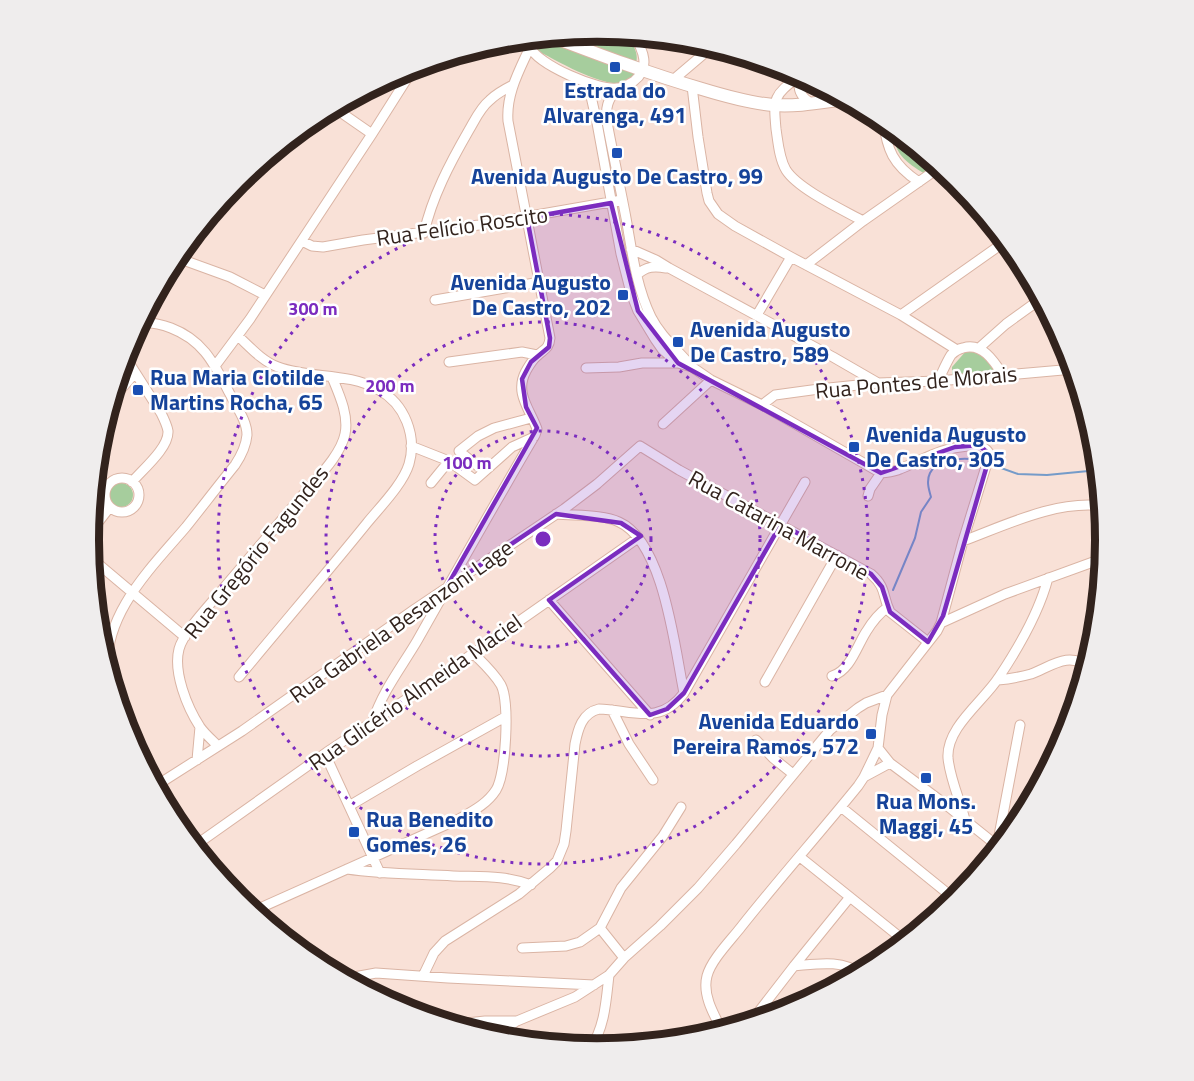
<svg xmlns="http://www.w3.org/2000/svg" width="1194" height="1081" viewBox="0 0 1194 1081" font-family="'Titillium Web',sans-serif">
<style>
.green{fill:#a6cd9d}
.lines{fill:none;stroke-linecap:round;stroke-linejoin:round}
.stream{stroke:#759bc9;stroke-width:2}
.minor-casing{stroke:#dab4a4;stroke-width:11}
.major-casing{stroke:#dab4a4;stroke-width:14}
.minor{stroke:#fff;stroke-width:9}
.major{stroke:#fff;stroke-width:12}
.marked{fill:#7b2cbf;fill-opacity:0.2;stroke:#7b2cbf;stroke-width:4.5;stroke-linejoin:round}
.ring{fill:none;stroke:#7b2cbf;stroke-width:3;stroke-dasharray:3 6}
.transit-dot{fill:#1a4fb4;stroke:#fff;stroke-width:2}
.labels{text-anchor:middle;stroke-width:5;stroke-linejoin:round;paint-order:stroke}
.transit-label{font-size:22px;font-weight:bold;fill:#164399;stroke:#fff;text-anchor:start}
.street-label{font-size:22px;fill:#32231d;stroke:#fff}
.rim{fill:none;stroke:#32231d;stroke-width:8}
.centre{fill:#7b2cbf;stroke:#fff;stroke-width:3}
.ring-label{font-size:18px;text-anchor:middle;font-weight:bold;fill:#7b2cbf;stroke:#fff;stroke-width:5;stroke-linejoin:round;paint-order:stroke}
</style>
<rect width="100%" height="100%" fill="#f9e1d7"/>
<!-- green -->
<path class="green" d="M597 32 626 34C640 55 638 55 633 78 629 80 624 82 619 83 599 85 559 62 540 52L534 47V41L537 37Z
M893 128 938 165 925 174C906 162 893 154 893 128Z
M966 351 983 354 994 370 952 375V367Z
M109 495a12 12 0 1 1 24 0a12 12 0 1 1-24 0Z"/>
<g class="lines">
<!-- stream -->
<path class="stream" d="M990 464 1018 474 1047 475 1099 470
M893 590 915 538 921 512 931 497C929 490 926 481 930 473 936 461 958 458 970 459 975 460 980 462 985 463"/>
<!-- minor casing -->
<g class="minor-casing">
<path id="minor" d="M530 38C529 42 529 43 530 47 538 65 599 91 617 88 624 88 629 84 634 81 651 68 643 50 634 35
M799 75C798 89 799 96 812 104
M800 75C774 96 773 96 776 129 778 142 779 158 786 170 798 189 843 210 863 221
M673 80 713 46
M588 83 597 123 621 254 631 293 638 311 655 339 662 349 678 363 692 367 711 380 762 405 881 473C888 472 894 472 900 469 925 459 940 448 968 446 977 445 984 445 989 453L988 460 963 541 941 623 937 631 887 695 882 715 878 748 890 763 945 804 1000 848
M692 86 698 137 707 193 709 201 718 214 735 226 791 257 901 315 957 350
M616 89C608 100 605 108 607 122 613 154 620 186 626 218 632 251 636 286 651 317 661 337 678 350 692 367
M333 107 372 134
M883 120C887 150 893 165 919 182
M279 146 286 140
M424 233C432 197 450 163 469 130 475 120 480 108 490 100 497 93 505 89 513 85
M302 241 312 246 323 247 363 240 479 225 622 200
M631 249 656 260 669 268 833 357 878 383
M175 257 230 277 265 295
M806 265 863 221 940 167
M637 275C646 266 655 266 666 268
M435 300 540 282
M757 315 791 257
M901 315 1006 241
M238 336C250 347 262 361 278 367 310 379 348 372 379 390 405 404 417 436 409 464 403 484 380 507 367 523 325 575 281 626 239 677
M979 348 1006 324 1042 298
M124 355 161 413C164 419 167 425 168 431 169 448 142 470 132 482
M449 362 522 352 537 355
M215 366 250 319 372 134 415 66
M586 368 619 367 642 363H678
M938 381C942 373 946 363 951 355 954 352 958 349 963 348 982 342 994 361 1003 375
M110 402 135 373
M762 405 775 395 819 389 878 383 938 381 1074 369
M663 424 711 380
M411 446 449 461
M484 471 459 451 478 436 494 428 531 418
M105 495a17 17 0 1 1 34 0a17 17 0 1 1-34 0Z
M431 483 449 461 475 480 512 447 534 437
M868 496 870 489 881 473
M556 514C575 516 602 514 619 522 664 542 675 650 684 693
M89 534 110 507
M963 541C1006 525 1056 500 1103 506
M90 557 185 637
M549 600 650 715
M941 623 1005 594 1104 558
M108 675C101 616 151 568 186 527 202 507 218 486 235 465 241 456 246 446 247 435 247 421 237 408 231 396 215 366 205 341 171 328 161 324 150 322 139 323
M832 676C850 671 857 646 866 632 872 622 878 614 888 607
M998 680C1009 679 1020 677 1031 674 1050 667 1070 650 1088 668
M765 682 837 555
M612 710 629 744 653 780
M373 721C382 692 401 668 417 641 456 572 495 503 535 435L537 429C530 409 514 393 526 371 529 366 532 360 537 356 544 349 549 349 550 338L508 121C506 94 519 71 530 47
M125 730 130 741
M756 740 773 758 793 774
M218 746C212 740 205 734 200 727 187 707 173 672 179 649 184 631 210 605 222 590 250 557 279 523 307 490 320 475 341 454 345 434 349 415 339 394 332 377
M325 754 380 873
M197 760 200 727
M864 777 890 763
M154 787 242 731 415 609 564 509 597 484 640 446 679 470 871 574C887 588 882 596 890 612L928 642
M349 806 417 766 505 717
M841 807 957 901
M965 820C960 800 950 779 948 758 946 727 984 701 999 677 1019 647 1039 613 1048 578
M997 846 1020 725
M193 847 330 750 438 678 638 538
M800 857 906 942
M347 869C382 874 418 874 453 876 481 877 505 875 531 885
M251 912 459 819C473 811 487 804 496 790 506 774 510 702 501 685 494 673 483 663 473 653
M600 928 624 958
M522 948 566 946 580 942 600 928 621 888 663 836 681 807
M794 966C817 964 842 959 861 974
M423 976 434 953 445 941 519 894 550 868 557 861 564 844 566 831 575 744C578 729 582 713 599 709 632 710 660 726 684 693L805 482
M343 979 376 973 448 978 594 985
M750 1023 794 966 850 897
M448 1025 485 1021H517
M723 1032C714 1015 702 995 707 976 711 960 731 940 741 927 779 879 820 833 858 786L864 777 878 748
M491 1038 517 1021 575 997 609 975 624 958 660 926 698 888 736 844 830 730 858 708 866 703 887 695
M590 1049C605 1027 606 1001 609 975"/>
</g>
<!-- major casing -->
<g class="major-casing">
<path id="major" d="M550 36C600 55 650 74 702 89 725 96 749 103 773 105 797 107 822 102 846 99"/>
</g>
<!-- minor -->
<use href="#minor" class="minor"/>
<!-- major -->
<use href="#major" class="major"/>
</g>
<!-- marked area -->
<path class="marked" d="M611 203 638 311 678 363 881 473 955 447 979 445 990 455 943 616 928 642 890 612 882 587 871 574 781 524 684 693 667 709 650 715 549 600 641 536 621 523 556 514 446 588 537 428 526 407 522 379 531 362 549 347 550 338 527 218Z"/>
<!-- distance rings -->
<g class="ring">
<circle cx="543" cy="539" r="108"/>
<circle cx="543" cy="539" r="217"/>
<circle cx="543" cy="539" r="325"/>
</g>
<!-- markers -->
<g class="transit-dot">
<rect x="609" y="61" width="12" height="12" rx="3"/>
<rect x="611" y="147" width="12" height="12" rx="3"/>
<rect x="617" y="289" width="12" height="12" rx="3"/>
<rect x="672" y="336" width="12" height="12" rx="3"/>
<rect x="132" y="384" width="12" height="12" rx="3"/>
<rect x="848" y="441" width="12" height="12" rx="3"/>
<rect x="865" y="728" width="12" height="12" rx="3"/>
<rect x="920" y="772" width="12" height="12" rx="3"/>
<rect x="348" y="826" width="12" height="12" rx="3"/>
</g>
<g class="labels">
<!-- transit labels -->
<g class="transit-label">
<text x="615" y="98" text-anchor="middle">Estrada do<tspan x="615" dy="25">Alvarenga, 491</tspan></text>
<text x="617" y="184" text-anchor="middle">Avenida Augusto De Castro, 99</text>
<text x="611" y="290" text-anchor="end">Avenida Augusto<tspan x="611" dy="25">De Castro, 202</tspan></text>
<text x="690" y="337">Avenida Augusto<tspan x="690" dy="25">De Castro, 589</tspan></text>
<text x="150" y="385">Rua Maria Clotilde<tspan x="150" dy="25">Martins Rocha, 65</tspan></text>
<text x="866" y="442">Avenida Augusto<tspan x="866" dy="25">De Castro, 305</tspan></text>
<text x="859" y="729" text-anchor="end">Avenida Eduardo<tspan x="859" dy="25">Pereira Ramos, 572</tspan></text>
<text x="926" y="809" text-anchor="middle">Rua Mons.<tspan x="926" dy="25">Maggi, 45</tspan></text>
<text x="366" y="827">Rua Benedito<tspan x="366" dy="25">Gomes, 26</tspan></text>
</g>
<!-- street labels -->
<g class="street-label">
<text transform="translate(462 226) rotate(-8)" y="8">Rua Felício Roscito</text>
<text transform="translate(916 382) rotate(-5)" y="8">Rua Pontes de Morais</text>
<text transform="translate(779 525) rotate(29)" y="8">Rua Catarina Marrone</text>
<text transform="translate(256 552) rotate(-51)" y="8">Rua Gregório Fagundes</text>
<text transform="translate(401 621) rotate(-35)" y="8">Rua Gabriela Besanzoni Lage</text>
<text transform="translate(415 692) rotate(-35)" y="8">Rua Glicério Almeida Maciel</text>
</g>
</g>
<!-- crop -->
<path d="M0 0H1194V1081H0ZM99 540a498 498 0 1 1 996 0a498 498 0 1 1-996 0Z" fill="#efeded" fill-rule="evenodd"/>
<path class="rim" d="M99 540a498 498 0 1 1 996 0a498 498 0 1 1-996 0Z"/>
<circle cx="543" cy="539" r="9" class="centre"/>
<g class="ring-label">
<text x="313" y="315">300 m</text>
<text x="390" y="392">200 m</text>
<text x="467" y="469">100 m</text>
</g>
</svg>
